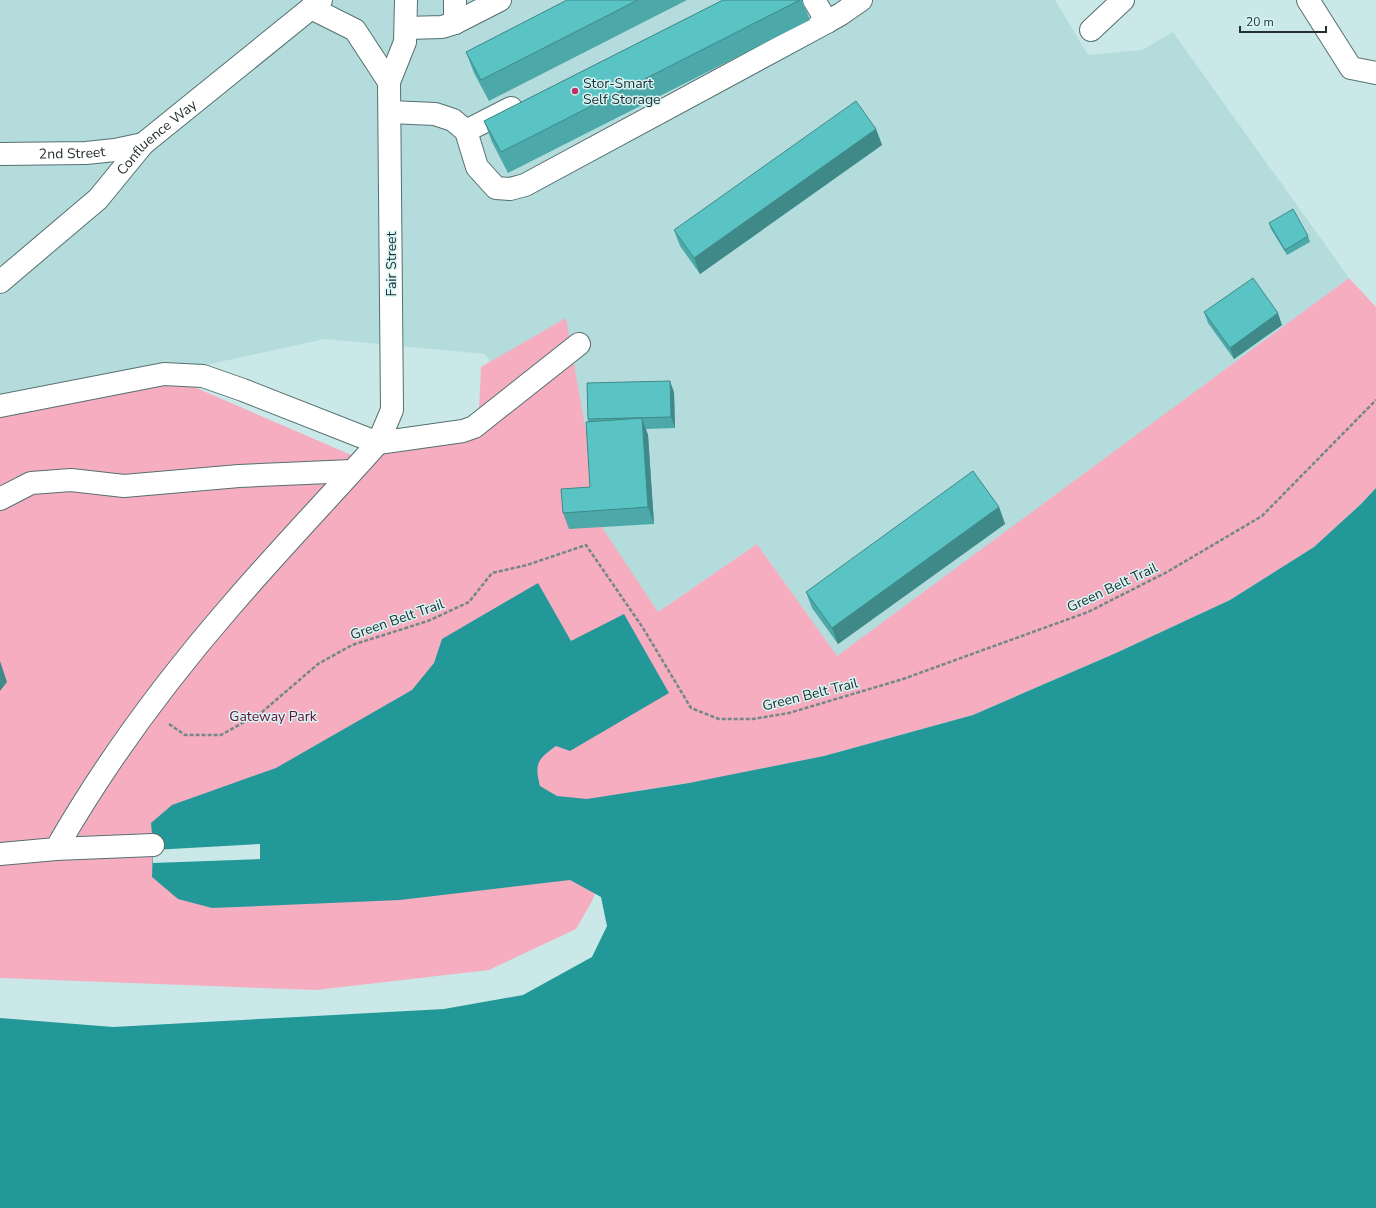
<svg xmlns="http://www.w3.org/2000/svg" width="1376" height="1208" viewBox="0 0 1376 1208" font-family="'Nunito Sans',sans-serif">
<style>
.built{fill:#b5dcdc}
.green{fill:#f6adc0}
.water{fill:#239899}
.pier{fill:#cae8e8}
.lines{fill:none;stroke-linecap:round;stroke-linejoin:round}
.minor-casing{stroke:#557070;stroke-width:24}
.path{stroke:#728787;stroke-width:2.5;stroke-dasharray:4 2;stroke-linecap:butt}
.minor{stroke:#fff;stroke-width:22}
.wall{fill:#4da9a9}
.shaded-wall{fill:#3f8989}
.building{fill:#5ac4c4;stroke:#3f8989}
.poi-dot{fill:#bd3166;stroke:#d7f5f5;stroke-width:1.5}
.labels{text-anchor:middle;stroke-width:3;stroke-linejoin:round;paint-order:stroke}
.poi-label{font-size:14px;fill:#243030;stroke:#d7f5f5;text-anchor:start}
.street-label{font-size:14px;fill:#243030;stroke:#d7f5f5}
.park-label{font-size:14px;fill:#6b0e34;stroke:#d7f5f5}
</style>
<rect width="100%" height="100%" fill="#cae8e8"/>
<!-- built -->
<path class="built" d="M0 0H1055L1088 55 1142 50 1173 32 1349 278 837 657 757 544 658 612 485 354 325 339 164 374 0 406Z"/>
<!-- green -->
<path class="green" d="M1349 278 1376 307V488L1361 504 1314 547 1230 600 1116 653 973 715 824 756 708 780 637 791 592 901 576 929 489 970 316 990 0 978V406L164 374 363 460 478 431 481 367 566 318 603 529 658 612 757 544 837 656Z"/>
<!-- water -->
<path class="water" d="M1376 488V1208H0V1018L113 1027 444 1009 523 995 592 957 607 926 601 897 570 880 400 900 212 908 178 899 152 877 153 845 151 823 172 805 276 768 412 690 434 663 442 639 538 583 571 641 624 614 669 693 570 751 556 746C538 759 534 763 540 786L557 796 587 799 689 783 824 756 973 715 1116 653 1230 600 1314 547 1361 504Z"/>
<!-- pier -->
<path class="pier" d="M260 844V859L153 863V850Z"/>
<g class="lines">
<!-- minor casing -->
<g class="minor-casing">
<g id="minor">
<path d="M455 0V23"/>
<path d="M814 0 827 22"/>
<path d="M1308 0 1351 68 1376 73"/>
<path d="M311 8 355 30 389 82"/>
<path d="M406 28 442 27 455 23 500 0"/>
<path d="M1091 30 1123 0"/>
<path d="M390 112 435 114 453 120 466 131 477 167 496 188 510 189 525 185 827 22 841 14 861 0"/>
<path d="M466 131 511 108"/>
<path id="s1" d="M0 154 86 153 115 150 143 144"/>
<path id="s2" d="M0 282 98 199 143 144 321 0"/>
<path d="M0 406 164 374 203 376 243 390 378 443 463 431 474 427 579 344"/>
<path d="M0 499 31 483 71 480 124 486 239 476 352 471"/>
<path d="M56 849 153 845"/>
<path d="M0 854 56 849C105 763 165 682 230 607 278 551 329 498 378 443L392 410 389 82 405 42 406 0"/>
</g>
</g>
<!-- path -->
<path class="path" d="M169 724 185 735H221L262 712 318 664 352 645 428 621 469 602 492 573 527 565 586 545 643 628 691 708 719 719H753L789 713 903 679 1088 612 1167 572 1262 516 1376 400"/>
<!-- minor -->
<use href="#minor" class="minor"/>
</g>
<!-- wall -->
<path class="wall" d="M567 0H687L489 101 474 73 466 52Z
M723 0H802L810 20 508 173 492 142 484 121Z
M876 129 882 145 700 274 680 246 674 230Z
M1269 223 1308 236 1310 242 1287 255 1271 229Z
M1204 312 1282 325 1234 359 1208 323Z
M674 392 675 428 646 429 648 435 654 524 569 529 563 513 590 487 588 421V419Z
M999 507 1005 524 838 644 812 608 806 592Z"/>
<!-- shaded-wall -->
<path class="shaded-wall" d="M876 129 882 145 700 274 694 258Z
M1278 313 1282 325 1234 359 1230 348Z
M670 381 674 392 675 428 671 417Z
M642 418 648 435 654 524 648 507Z
M999 507 1005 524 838 644 832 628Z
M0 661 7 682 0 691Z"/>
<!-- building -->
<path class="building" d="M567 0H638L481 80 466 52Z
M723 0H800L501 152 484 121Z
M856 101 876 129 694 258 674 230Z
M1293 209 1308 236 1285 250 1269 223Z
M1253 278 1278 313 1230 348 1204 312Z
M670 381 671 417 588 419 587 383Z
M642 418 648 507 563 513 561 489 590 487 586 422Z
M973 471 999 507 832 628 806 592Z"/>
<!-- markers -->
<circle class="poi-dot" cx="575" cy="91" r="4"/>
<g class="labels">
<!-- poi labels -->
<g class="poi-label">
<text x="583" y="88">Stor-Smart<tspan x="583" dy="16">Self Storage</tspan></text>
</g>
<!-- street labels -->
<g class="street-label">
<text dy="5" stroke="none"><textPath href="#s2" startOffset="214">Confluence Way</textPath></text>
<text dy="5" stroke="none"><textPath href="#s1" startOffset="72">2nd Street</textPath></text>
<text transform="translate(391 264) rotate(-90)" y="5">Fair Street</text>
<text transform="translate(1112 587) rotate(-25)" y="5">Green Belt Trail</text>
<text transform="translate(397 619) rotate(-19)" y="5">Green Belt Trail</text>
<text transform="translate(810 694) rotate(-14)" y="5">Green Belt Trail</text>
</g>
<!-- park labels -->
<g class="park-label">
<text x="273" y="721">Gateway Park</text>
</g>
</g>
<!-- scale -->
<path d="M1240 26v6h86v-6" fill="none" stroke="#243030" stroke-width="2"/>
<text x="1246" y="26" font-size="12" fill="#243030" stroke="#d7f5f5" stroke-width="3" paint-order="stroke">20 m</text>
</svg>
